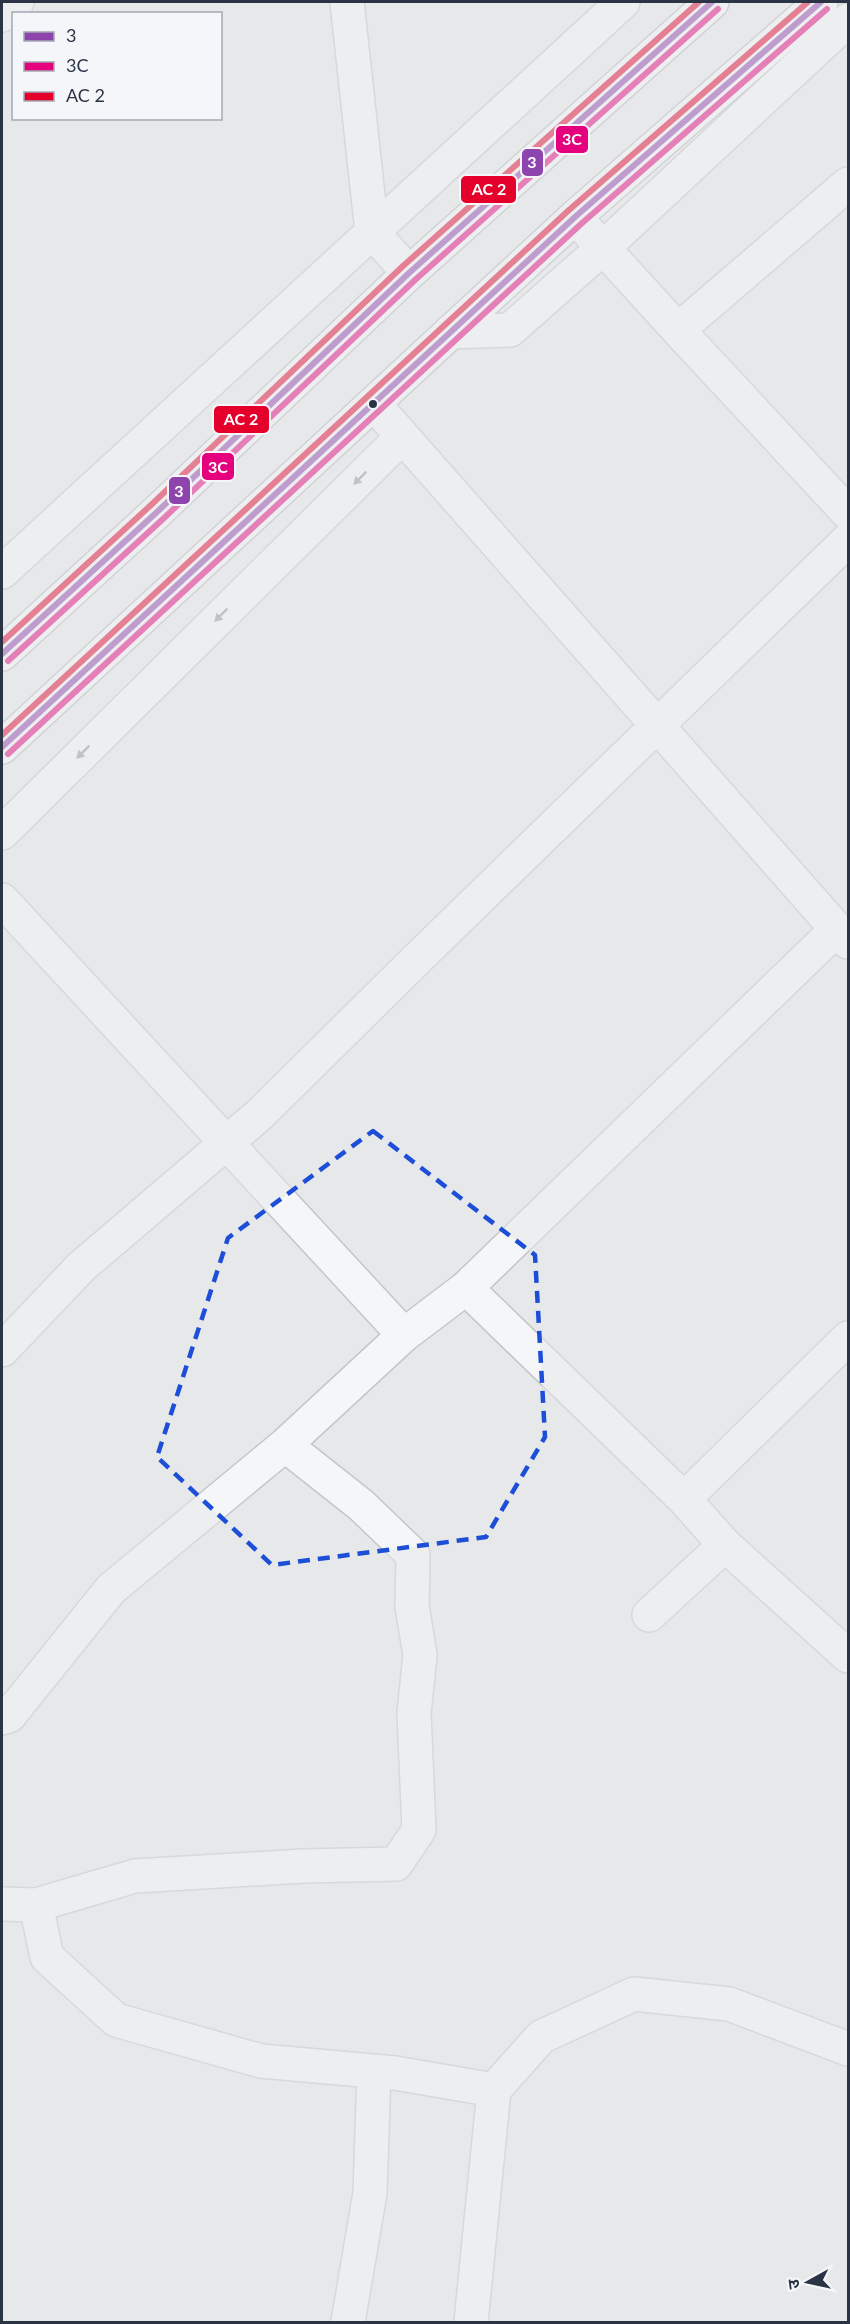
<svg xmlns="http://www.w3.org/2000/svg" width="850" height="2324" viewBox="0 0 850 2324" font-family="Lato,'Noto Sans Devanagari',sans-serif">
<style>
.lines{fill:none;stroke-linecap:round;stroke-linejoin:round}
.minor-casing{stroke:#c4c6c8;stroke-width:36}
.highway-casing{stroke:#b8bbbf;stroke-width:36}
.minor{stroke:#f5f6f7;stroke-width:33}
.highway{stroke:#f8f8f8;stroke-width:33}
.bus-1-casing{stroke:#f4f6f9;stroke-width:10}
.bus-2-casing{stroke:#f4f6f9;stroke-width:10}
.bus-3-casing{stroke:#f4f6f9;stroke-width:10}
.bus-1{stroke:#8e44ad;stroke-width:6}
.bus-2{stroke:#e5007d;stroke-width:6}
.bus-3{stroke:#e4002b;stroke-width:6}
.oneway{fill:#90959e}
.marked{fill:none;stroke:#1d4ed8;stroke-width:4.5;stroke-dasharray:12 8;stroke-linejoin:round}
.bus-dot{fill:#2b3445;stroke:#f4f6f9;stroke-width:2}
.line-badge{stroke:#f4f6f9;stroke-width:2}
.badge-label{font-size:16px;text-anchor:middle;font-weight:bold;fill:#fff}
</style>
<rect width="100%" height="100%" fill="#e6e8ea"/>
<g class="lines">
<!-- minor casing -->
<g class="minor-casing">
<path id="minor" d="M347 2 372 232 409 273
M2 15 17 2
M848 184 678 330 848 513
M575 217 678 330
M450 332 510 330 604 247 848 20
M374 404 848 942
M2 572 623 2
M2 833 402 437
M2 900 404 1335
M466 1288 684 1499 725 1545
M2 1350 81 1267 259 1115 416 960 848 540
M684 1499 848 1338
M649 1615 725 1545 848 1656
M2 1718 9 1716 111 1589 285 1445 404 1335 466 1288 837 929
M2 1904 36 1905 135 1876 303 1866 396 1864 419 1830 414 1713 420 1655 412 1606 413 1555 361 1505 285 1445
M36 1905 47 1957 116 2020 261 2061 395 2073 494 2090
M348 2322 370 2193 374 2072
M471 2322 494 2090 541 2037 634 1994 729 2004 848 2049"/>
</g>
<!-- highway casing -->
<g class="highway-casing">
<path id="highway" d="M2 654 157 512 409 273 712 2
M2 747 575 217 821 2"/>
</g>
<!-- minor -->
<use href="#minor" class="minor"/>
<!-- highway -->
<use href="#highway" class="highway"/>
<!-- bus-1 casing -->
<g class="bus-1-casing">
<path id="bus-1" d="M2 654 157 512 409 273 712 2
M2 747 575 217 821 2"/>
</g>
<!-- bus-2 casing -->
<g class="bus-2-casing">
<path id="bus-2" d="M8 661 163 519 415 280 718 9
M8 754 581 224 827 9"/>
</g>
<!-- bus-3 casing -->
<g class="bus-3-casing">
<path id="bus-3" d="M2 642 151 505 403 266 699 2
M2 735 569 210 808 2"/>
</g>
<!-- bus-1 -->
<use href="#bus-1" class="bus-1"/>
<!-- bus-2 -->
<use href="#bus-2" class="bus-2"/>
<!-- bus-3 -->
<use href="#bus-3" class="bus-3"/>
</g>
<!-- one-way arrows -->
<defs><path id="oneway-solid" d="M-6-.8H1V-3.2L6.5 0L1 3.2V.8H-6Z" transform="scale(1.5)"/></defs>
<g class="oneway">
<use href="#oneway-solid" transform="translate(360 478) rotate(135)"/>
<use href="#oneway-solid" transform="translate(221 615) rotate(135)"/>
<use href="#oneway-solid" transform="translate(83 752) rotate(135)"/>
</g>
<!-- marked area -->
<path d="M0 0H850V2324H0ZM373 1131 535 1255 545 1437 486 1537 272 1565 157 1457 228 1238Z" fill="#e6e8ea" fill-opacity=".55" fill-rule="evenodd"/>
<path class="marked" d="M373 1131 535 1255 545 1437 486 1537 272 1565 157 1457 228 1238Z"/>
<!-- markers -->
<circle class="bus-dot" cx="373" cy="404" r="5"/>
<g class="line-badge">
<rect x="555" y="125" width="34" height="29" rx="6" fill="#e5007d"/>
<rect x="521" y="148" width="23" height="29" rx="6" fill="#8e44ad"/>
<rect x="460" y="175" width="57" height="29" rx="6" fill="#e4002b"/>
<rect x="213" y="405" width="57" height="29" rx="6" fill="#e4002b"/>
<rect x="201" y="452" width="34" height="29" rx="6" fill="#e5007d"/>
<rect x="168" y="476" width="23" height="29" rx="6" fill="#8e44ad"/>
</g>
<g class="badge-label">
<text x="572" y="145">3C</text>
<text x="532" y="168">3</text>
<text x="489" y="195">AC 2</text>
<text x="241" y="425">AC 2</text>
<text x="218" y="473">3C</text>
<text x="179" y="497">3</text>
</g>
<!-- border -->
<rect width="850" height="2324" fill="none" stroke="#2b3445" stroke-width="6"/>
<!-- legend -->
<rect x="12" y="12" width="210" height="108" fill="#f4f6f9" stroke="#a4a8b1" stroke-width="1.5"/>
<rect x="24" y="32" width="30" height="9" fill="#8e44ad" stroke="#a4a8b1" stroke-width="1.5"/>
<text x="66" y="42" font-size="18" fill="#2b3445">3</text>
<rect x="24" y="62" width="30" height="9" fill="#e5007d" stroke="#a4a8b1" stroke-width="1.5"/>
<text x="66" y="72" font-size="18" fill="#2b3445">3C</text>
<rect x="24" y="92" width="30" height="9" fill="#e4002b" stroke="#a4a8b1" stroke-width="1.5"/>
<text x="66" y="102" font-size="18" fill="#2b3445">AC 2</text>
<!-- north arrow -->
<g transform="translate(808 2282) rotate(262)" stroke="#f4f6f9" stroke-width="4.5" paint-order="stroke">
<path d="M0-4.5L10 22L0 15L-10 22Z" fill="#2b3445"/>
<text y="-9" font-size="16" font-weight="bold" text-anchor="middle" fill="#2b3445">उ</text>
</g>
</svg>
